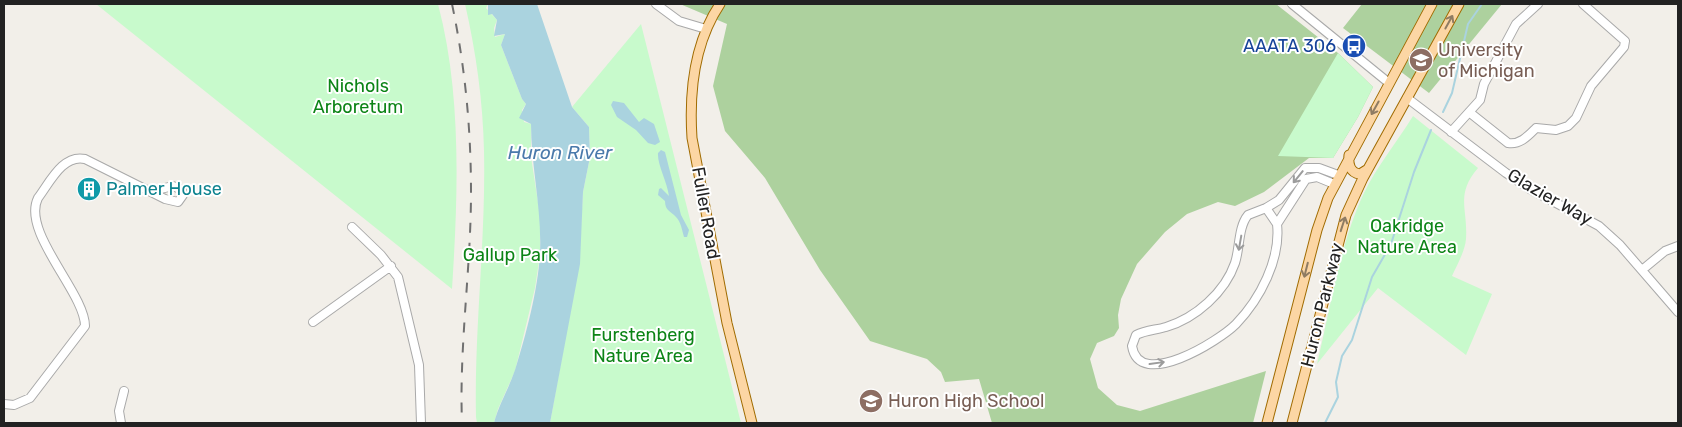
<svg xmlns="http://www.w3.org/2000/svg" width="1682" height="427" viewBox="0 0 1682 427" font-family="Rubik,sans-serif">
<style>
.forest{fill:#add19e}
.park{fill:#c8facc}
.water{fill:#aad3df}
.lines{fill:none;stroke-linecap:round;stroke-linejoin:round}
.stream{stroke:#aad3df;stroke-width:2}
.minor-casing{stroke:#a9a9a9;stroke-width:10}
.major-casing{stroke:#a06b00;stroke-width:11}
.minor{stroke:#fff;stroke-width:8}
.major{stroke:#fcd6a4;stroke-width:9}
.rail{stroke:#707070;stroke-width:2;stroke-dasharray:10 10;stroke-linecap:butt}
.oneway{stroke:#8f7c63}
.oneway2{stroke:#9c9c9c}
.labels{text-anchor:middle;stroke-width:4;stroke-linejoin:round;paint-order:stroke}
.transit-label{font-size:18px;fill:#164399;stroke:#fff;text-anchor:end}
.education-label{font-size:18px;fill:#785e54;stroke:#fff;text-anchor:start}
.park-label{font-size:18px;fill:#0c8416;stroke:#fff}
.culture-label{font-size:18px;fill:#0d838f;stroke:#fff;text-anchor:start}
.street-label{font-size:18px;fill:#222;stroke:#fff}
.water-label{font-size:19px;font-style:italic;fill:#4a7aab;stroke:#fff}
</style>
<rect width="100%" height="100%" fill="#f2efe9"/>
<!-- forest -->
<path class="forest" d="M680 4H1276L1338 53 1373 87 1358 117 1333 158H1309L1264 192 1235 206 1218 202 1187 214 1165 232 1137 264 1121 299 1118 315 1119 328 1114 336 1097 343 1090 359 1098 388 1117 405 1140 411 1266 371 1253 423H992L979 379 945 382 941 372 927 359 870 341 820 270 765 178 725 131 713 86 727 24Z
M1362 4H1502L1429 93 1343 28Z"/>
<!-- park -->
<path class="park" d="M96 4H438C462 95 458 195 452 289Z
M465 4H488L486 8 497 20 494 28 495 37 505 34 501 45 522 99 526 104 522 110 524 122 531 124V157L540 215V255L535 288 515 371 498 409 494 423H477L476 417C474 329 486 240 484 151 483 101 476 52 465 4Z
M641 24 741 423H550L566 334 581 226 583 192 590 157 589 127 572 107Z
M1338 53 1373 87 1358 117 1333 158 1278 156Z
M1413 116 1478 168C1455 195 1468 208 1466 239 1465 251 1457 265 1452 276L1492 294 1466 355 1378 288 1317 364C1330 310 1340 243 1364 193 1377 166 1397 142 1413 116Z"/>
<!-- water -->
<path class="water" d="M488 4H537L572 107 589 127 590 157 583 192 580 264 550 423H494C499 404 509 388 515 370 526 335 538 290 540 253 542 209 531 167 531 124L519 118 526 104 522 99 501 45 505 34 494 36 497 20 492 14 488 15Z
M613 101 624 103 639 122 644 118 654 124 660 142 655 145 648 143 636 130 617 117 611 105Z
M661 150 665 152 681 215 689 230 687 237H684C682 230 681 222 676 217 671 211 665 211 665 201L658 195 659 189 661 188 669 196C667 182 657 164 658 153Z"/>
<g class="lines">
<!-- stream -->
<path class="stream" d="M1443 112 1452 93 1468 24 1482 4
M1325 423 1338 397 1336 382 1342 356 1352 340 1372 277 1391 244 1414 172 1431 130"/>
<!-- minor casing -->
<g class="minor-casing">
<path id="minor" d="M656 4 679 21 706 29
M1292 4 1389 83
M1407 98 1506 173 1530 189 1599 226 1620 245 1678 312
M1469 112 1508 143C1520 145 1528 136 1536 128L1556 130 1568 126 1576 118 1591 86 1624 47 1625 41 1583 4
M1451 132 1480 100 1484 84 1516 24 1538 4
M1266 208 1277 224C1281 259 1260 299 1236 324 1219 341 1139 391 1132 346L1136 335C1146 330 1156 330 1166 327 1196 318 1225 292 1235 263 1240 248 1238 227 1248 215L1266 208 1279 200 1305 168H1319L1338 175
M1277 224 1306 179 1317 177 1334 184
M352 227 381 255 398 277 419 365 421 423
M1642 270 1665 251 1678 246
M313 322 391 266
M4 404 14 405 30 398 85 326C85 293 21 232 38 198 50 182 63 154 85 159L165 199 178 202 183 195 182 190 173 186 152 191
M121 423 119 411 124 391"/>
</g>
<!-- major casing -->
<g class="major-casing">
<path id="major" d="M720 4C694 43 689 92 692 138L727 323 752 423
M1349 155C1348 164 1350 173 1360 174L1368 169
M1267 423 1317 230 1328 198 1432 4
M1292 423 1346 215 1363 178 1459 4"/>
</g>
<!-- minor -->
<use href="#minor" class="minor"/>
<!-- major -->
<use href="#major" class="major"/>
<!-- rail -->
<path class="rail" d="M452 4C465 66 471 128 471 192 471 269 459 346 462 423"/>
</g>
<!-- one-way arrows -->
<defs><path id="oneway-shaft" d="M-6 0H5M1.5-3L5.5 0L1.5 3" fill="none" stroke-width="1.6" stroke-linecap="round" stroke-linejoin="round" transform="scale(1.25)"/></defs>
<g class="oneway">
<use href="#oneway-shaft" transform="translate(1449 22) rotate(-61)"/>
<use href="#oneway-shaft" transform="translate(1375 108) rotate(119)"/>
<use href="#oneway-shaft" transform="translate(1343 224) rotate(-72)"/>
<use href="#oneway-shaft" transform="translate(1306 270) rotate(104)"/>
</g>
<g class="oneway2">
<use href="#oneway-shaft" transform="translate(1298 177) rotate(129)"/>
<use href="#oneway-shaft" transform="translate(1240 243) rotate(100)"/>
<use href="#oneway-shaft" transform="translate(1157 363) rotate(-8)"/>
</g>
<!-- icons -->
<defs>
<g id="bus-disc" transform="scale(1.25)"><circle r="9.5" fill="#1a4fb4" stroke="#fff"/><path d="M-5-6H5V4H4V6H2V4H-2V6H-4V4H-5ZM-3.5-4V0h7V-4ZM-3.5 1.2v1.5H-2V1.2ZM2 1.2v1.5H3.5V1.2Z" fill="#fff"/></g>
<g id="university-disc" transform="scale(1.25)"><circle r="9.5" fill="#8d6e63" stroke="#fff"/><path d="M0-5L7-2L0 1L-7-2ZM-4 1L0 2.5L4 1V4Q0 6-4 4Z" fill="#fff"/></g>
<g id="building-disc" transform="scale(1.25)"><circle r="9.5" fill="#0f9aa8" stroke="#fff"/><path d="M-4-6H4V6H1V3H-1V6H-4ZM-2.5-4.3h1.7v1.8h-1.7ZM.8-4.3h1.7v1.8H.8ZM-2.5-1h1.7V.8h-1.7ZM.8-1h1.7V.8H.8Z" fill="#fff"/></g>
<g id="school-disc" transform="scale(1.25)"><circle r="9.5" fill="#8d6e63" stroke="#fff"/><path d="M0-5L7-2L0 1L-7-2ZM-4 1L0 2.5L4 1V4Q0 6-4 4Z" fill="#fff"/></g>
</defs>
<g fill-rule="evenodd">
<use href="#bus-disc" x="1354" y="46"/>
<use href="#university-disc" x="1421" y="60"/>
<use href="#building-disc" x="89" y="189"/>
<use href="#school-disc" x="871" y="401"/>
</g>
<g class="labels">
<!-- transit labels -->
<g class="transit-label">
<text x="1336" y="52">AAATA 306</text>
</g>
<!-- education labels -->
<g class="education-label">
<text x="1438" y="56">University<tspan x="1438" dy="21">of Michigan</tspan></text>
<text x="888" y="407">Huron High School</text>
</g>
<!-- park labels -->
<g class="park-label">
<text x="358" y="92">Nichols<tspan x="358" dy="21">Arboretum</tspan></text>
<text x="1407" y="232">Oakridge<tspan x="1407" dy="21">Nature Area</tspan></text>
<text x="510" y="261">Gallup Park</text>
<text x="643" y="341">Furstenberg<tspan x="643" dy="21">Nature Area</tspan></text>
</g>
<!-- culture labels -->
<g class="culture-label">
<text x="106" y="195">Palmer House</text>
</g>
<!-- street labels -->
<g class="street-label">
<text transform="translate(1550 197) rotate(30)" y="6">Glazier Way</text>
<text transform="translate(706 213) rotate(80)" y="6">Fuller Road</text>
<text transform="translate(1322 305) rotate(-76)" y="6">Huron Parkway</text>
</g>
<!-- water labels -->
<g class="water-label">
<text x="560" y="159">Huron River</text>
</g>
</g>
<!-- border -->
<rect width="1682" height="427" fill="none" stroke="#222222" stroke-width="10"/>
</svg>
